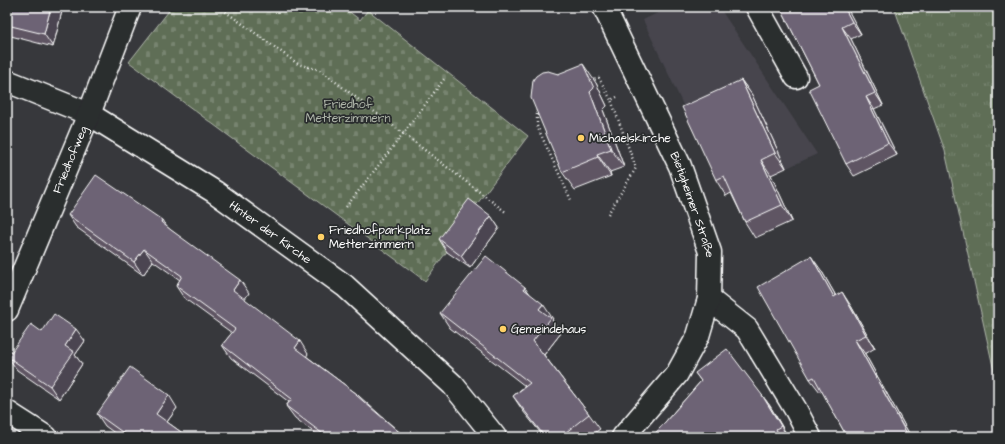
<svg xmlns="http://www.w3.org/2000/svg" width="1005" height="444" viewBox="0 0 1005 444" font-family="'Architects Daughter',sans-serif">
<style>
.built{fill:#47454d}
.grass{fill:url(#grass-tufts);stroke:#afb6aa}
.cemetery{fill:url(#cemetery-stones);stroke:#afb6aa}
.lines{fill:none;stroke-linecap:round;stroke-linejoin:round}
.minor-casing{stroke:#fff;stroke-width:25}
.major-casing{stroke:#fff;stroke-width:25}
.path{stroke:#fff;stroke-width:2.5;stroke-dasharray:1 3;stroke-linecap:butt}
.minor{stroke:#2a2d2e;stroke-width:22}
.major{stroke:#2a2d2e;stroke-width:22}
.wall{fill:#5e5564;stroke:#fff}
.shaded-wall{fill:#4c4551;stroke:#fff}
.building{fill:#6d6374;stroke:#fff}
.poi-dot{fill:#ffd166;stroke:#2a2d2e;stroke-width:1.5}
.labels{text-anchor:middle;stroke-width:3.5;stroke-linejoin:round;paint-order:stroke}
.park-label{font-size:12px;fill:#afb6aa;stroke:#2a2d2e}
.poi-label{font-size:12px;fill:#fff;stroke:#2a2d2e;text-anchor:start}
.street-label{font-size:12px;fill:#fff;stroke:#2a2d2e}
</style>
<defs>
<pattern id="grass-tufts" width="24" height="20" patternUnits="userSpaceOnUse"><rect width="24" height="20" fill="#5f6e56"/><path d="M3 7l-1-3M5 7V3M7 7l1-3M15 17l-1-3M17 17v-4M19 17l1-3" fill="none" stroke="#77846f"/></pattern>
<pattern id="cemetery-stones" width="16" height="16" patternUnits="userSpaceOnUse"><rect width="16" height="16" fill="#5f6e56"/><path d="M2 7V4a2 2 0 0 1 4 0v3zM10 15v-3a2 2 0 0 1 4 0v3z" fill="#77846f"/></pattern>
</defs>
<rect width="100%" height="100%" fill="#37383c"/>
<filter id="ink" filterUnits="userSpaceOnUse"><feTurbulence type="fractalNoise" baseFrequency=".025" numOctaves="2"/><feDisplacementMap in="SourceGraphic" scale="8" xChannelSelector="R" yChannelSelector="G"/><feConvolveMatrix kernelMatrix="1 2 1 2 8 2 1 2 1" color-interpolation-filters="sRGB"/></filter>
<g filter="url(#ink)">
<!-- built -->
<path class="built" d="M670 7H719L817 154 726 196 643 20Z"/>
<!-- grass -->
<path class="grass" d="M894 7H998V389L945 151Z"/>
<!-- cemetery -->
<path class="cemetery" d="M172 7H343L360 20 368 10 528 136 474 208 477 211 425 281 129 62Z"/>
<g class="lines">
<!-- minor casing -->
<g class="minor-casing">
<g id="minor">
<path d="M757 7 796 77"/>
<path id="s1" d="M7 81 89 114 215 192 345 286 453 385 495 437"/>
<path d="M709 299 747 329 796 410 810 437"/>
<path id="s2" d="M7 310 89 114 130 7"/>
<path d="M7 412 46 437"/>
</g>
</g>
<!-- major casing -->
<g class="major-casing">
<g id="major">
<path id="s3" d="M604 7 680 166 710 252 709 299 698 336 677 374 623 437"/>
</g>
</g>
<!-- path -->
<path class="path" d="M219 7 298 64 320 70 507 213
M591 81 599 78 611 100
M537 110V126L571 200
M346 207 403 134 445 78
M608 214 636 168 611 100 617 97"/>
<!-- minor -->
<use href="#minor" class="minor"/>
<!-- major -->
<use href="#major" class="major"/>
</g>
<!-- wall -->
<path class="wall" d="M7 7H63L53 47 7 35Z
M780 7H846L861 34 851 39 883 105 874 109 897 155 854 176 846 164 819 84Z
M558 74 596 83 607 106 603 110 624 167 610 172 611 176 575 190 562 172Z
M741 80 752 95 786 168 771 175 792 221 755 238 745 222 731 193 726 196 716 180Z
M68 215 167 227 249 293 244 299 308 354 306 356 357 394 360 397 405 437H320L295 418 286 406 289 402 231 358 222 345 232 333 184 298 176 286 180 280 153 261 143 275 76 227Z
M491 216 499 228 470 268 447 252 439 239Z
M821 270 836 296 851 306 875 348 865 354 911 437H847L822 391 820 392 810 379Z
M525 287 530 294 553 319 552 320 561 333 544 355 589 414 600 429 589 437H544L523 411 513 396 525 386 450 328 440 313Z
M42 332 85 341 75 355 82 364 59 399 17 370 8 357Z
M695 373 762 395 770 406 788 437H652L701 381Z
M177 408 167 422 188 437H120L105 426 97 414Z"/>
<!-- shaded-wall -->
<path class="shaded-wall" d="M51 7H63L53 47 44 34Z
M844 7H846L847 8 861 34 852 22Z
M842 27 851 39 883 105 875 93Z
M583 64 596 83 607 106 603 110 624 167 611 149 590 92Z
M741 80 752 95 786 168 775 153Z
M866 97 874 109 897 155 888 143Z
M597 154 610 172 611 176 598 157Z
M761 160 771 175 792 221 782 205Z
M491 216 499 228 470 268 461 256Z
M162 220 171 233 161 222Z
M144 249 153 261 143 275 134 262Z
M811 256 821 270 844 310 834 297Z
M240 280 249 293 242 303 233 290Z
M525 287 535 302 524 289Z
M842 292 851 306 875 348 866 335Z
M543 304 553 319 552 320 561 333 543 356 533 341 539 309Z
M76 329 85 341 75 355 82 364 59 399 50 386 65 346Z
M855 340 865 354 911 437H909Z
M300 341 308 354 304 360 295 348Z
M169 395 177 408 164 426 156 414Z
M762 395 770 406 788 437 781 426Z"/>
<!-- building -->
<path class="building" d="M7 7H51L44 34 7 25Z
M780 7H844L852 22 842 27 875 93 866 97 888 143 846 164 809 89 819 84Z
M583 64 594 88 590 92 611 149 597 154 598 157 562 172 531 98 533 80 536 76 542 72 548 71 558 74Z
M741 80 775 153 761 160 782 205 745 222 724 176 716 180 682 107Z
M96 175 162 220 161 222 171 230 240 280 233 290 300 341 295 348 357 394 356 395 405 437H327L286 406 292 399 222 345 235 329 176 286 182 276 144 249 134 262 68 215Z
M469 199 491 216 461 256 439 239Z
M486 256 525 287 524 289 543 304 539 309 551 318 533 341 589 414 560 437H545L513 396 530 383 440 313Z
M811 256 834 297 842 292 866 335 855 340 908 436 907 437H847L814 377 810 379 758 287Z
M54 314 76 329 65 346 74 352 50 386 8 357 31 324 42 332Z
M727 349 762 395 781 426 776 429 780 437H652L701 381 695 373Z
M130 367 169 395 156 414 188 437H129L97 414Z"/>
</g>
<!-- markers -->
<g class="poi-dot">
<circle cx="581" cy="138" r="4"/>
<circle cx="321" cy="237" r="4"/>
<circle cx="503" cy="329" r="4"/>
</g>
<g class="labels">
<!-- park labels -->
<g class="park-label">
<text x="348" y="108">Friedhof<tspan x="348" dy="14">Metterzimmern</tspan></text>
</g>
<!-- poi labels -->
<g class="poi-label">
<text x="589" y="142">Michaelskirche</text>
<text x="329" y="234">Friedhofparkplatz<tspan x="329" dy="14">Metterzimmern</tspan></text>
<text x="511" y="333">Gemeindehaus</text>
</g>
<!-- street labels -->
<g class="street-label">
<text dy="4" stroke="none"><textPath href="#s2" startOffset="163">Friedhofweg</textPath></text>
<text dy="4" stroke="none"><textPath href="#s3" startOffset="217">Bietigheimer Straße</textPath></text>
<text dy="4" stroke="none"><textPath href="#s1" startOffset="305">Hinter der Kirche</textPath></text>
</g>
</g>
<!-- margin -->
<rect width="1005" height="444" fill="none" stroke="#2a2d2e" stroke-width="24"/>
<rect x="12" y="12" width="981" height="420" fill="none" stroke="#fff" stroke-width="1.5" filter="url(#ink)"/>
</svg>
